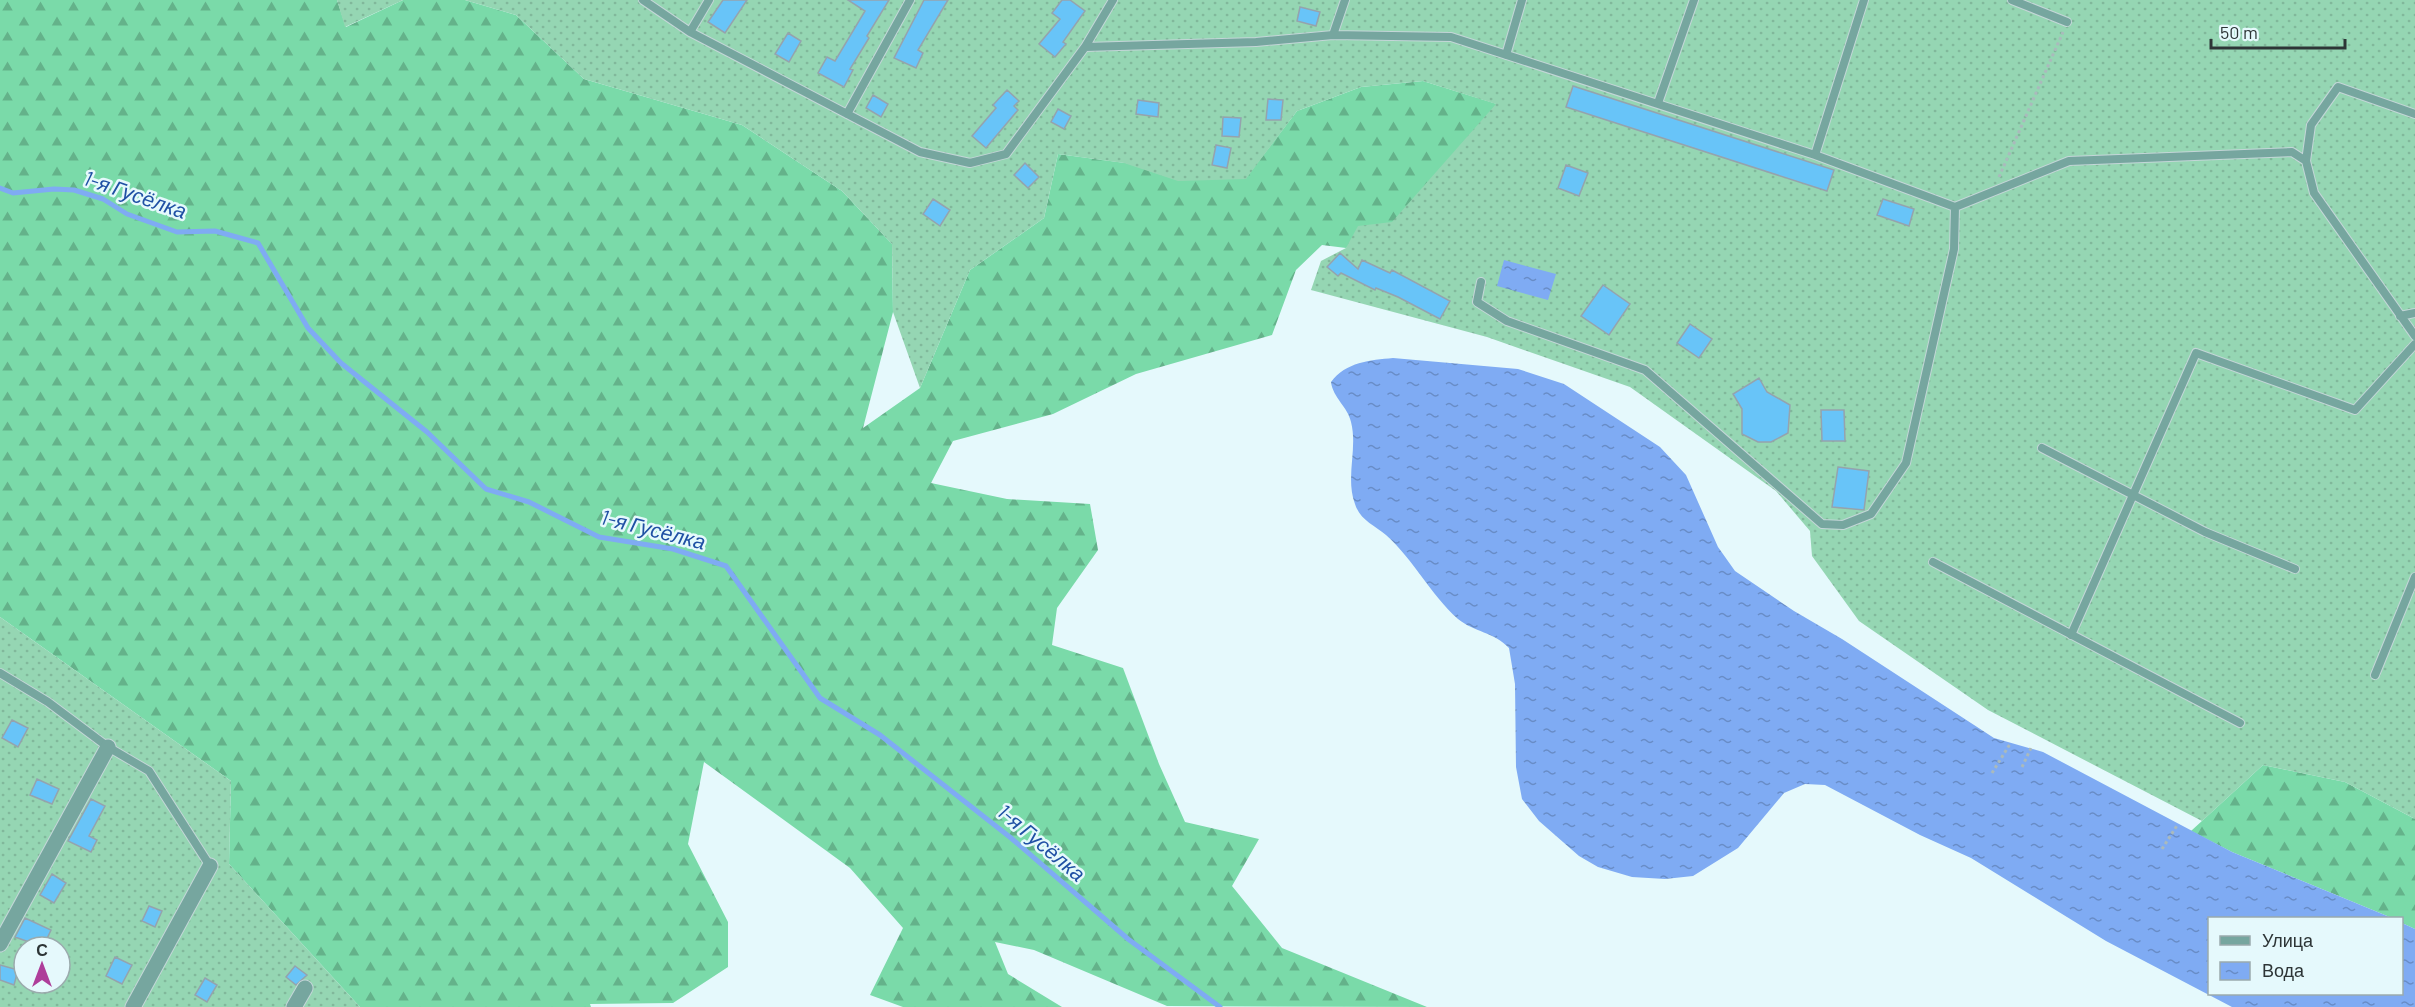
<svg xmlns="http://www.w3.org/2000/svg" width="2415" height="1007" viewBox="0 0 2415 1007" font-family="Barlow,sans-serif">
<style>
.forest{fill:url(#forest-firs)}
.garden{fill:url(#garden-dots);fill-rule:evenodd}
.water{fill:url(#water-ripples)}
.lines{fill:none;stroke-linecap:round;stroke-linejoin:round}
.stream{stroke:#7fabf3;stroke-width:5}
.building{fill:#68c4f8;stroke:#95a3ad;stroke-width:1.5}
.service-casing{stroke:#c4d6d8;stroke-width:10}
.minor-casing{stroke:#c4d6d8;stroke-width:17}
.path{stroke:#aababc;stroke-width:3;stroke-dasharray:3 3;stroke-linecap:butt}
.service{stroke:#76a69f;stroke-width:8}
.minor{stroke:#76a69f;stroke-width:15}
.labels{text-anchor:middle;stroke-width:5;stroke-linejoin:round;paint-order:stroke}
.water-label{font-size:21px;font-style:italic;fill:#1f50a4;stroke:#e5f9fc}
</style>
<defs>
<pattern id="forest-firs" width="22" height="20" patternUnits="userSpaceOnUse" patternTransform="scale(1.5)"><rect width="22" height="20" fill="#7adaa9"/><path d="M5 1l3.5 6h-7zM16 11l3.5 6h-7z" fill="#64b28a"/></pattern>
<pattern id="garden-dots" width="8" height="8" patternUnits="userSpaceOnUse" patternTransform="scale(1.5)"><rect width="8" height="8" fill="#95d6b3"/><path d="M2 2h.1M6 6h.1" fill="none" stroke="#81b89b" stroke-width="1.8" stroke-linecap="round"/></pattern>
<pattern id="water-ripples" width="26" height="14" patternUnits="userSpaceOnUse" patternTransform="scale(1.5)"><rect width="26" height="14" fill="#7fabf3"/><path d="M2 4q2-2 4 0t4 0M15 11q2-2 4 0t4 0" fill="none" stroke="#688cc6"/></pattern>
</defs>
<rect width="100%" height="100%" fill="#e5f9fc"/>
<!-- forest -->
<path class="forest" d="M0 0H337L346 27 403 0H465L516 15 584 79 742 125 842 191 892 244 893 312 863 428 920 388 970 270 1044 218 1058 154 1245 179 1297 111 1361 87 1423 81 1497 104 1613 128 1346 248 1322 245 1296 270 1272 335 1136 374 1053 414 953 441 931 483 1007 499 1090 504 1098 550 1057 608 1052 645 1123 668 1159 764 1185 822 1259 839 1232 886 1282 948 1427 1007 1167 1006 1034 950 995 942 1008 974 1062 1007H903L870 995 903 928 850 868 704 762 688 844 728 922V967L673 1003 590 1004 591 1007H360L229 864 231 781 0 617Z
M2263 765 2345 782 2415 819V929L2402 923V918H2392L2232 852 2191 831Z"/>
<!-- garden -->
<path class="garden" d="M337 0H403L345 27Z
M465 0H2415V819L2345 782 2263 765 2202 821 1988 710 1859 621 1812 556 1810 531 1776 491 1630 387 1487 337 1311 290 1321 261 1346 248 1358 226 1392 222 1496 104 1423 81 1361 87 1297 111 1246 179 1178 181 1124 163 1058 154 1044 218 970 270 920 388 893 312 892 244 842 191 742 125 584 79 516 15Z
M0 617 231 781 229 864 360 1007H0ZM24 947H60V983H24Z"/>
<!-- water -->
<path class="water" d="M1504 260 1556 274 1548 300 1497 286Z
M1393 358 1518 369 1564 384 1660 447 1686 475 1718 547 1735 571 1794 611 1842 639 1994 738 2043 752 2232 852 2392 918H2210V994H2402V923L2415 929V1007H2232L2106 941 1971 858 1920 835 1825 785 1805 784 1784 793 1738 848 1693 876 1665 879 1632 877 1598 867 1579 856 1539 821 1522 799 1516 767 1515 684 1509 648C1494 632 1474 632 1458 619 1430 594 1414 560 1386 535 1374 525 1360 520 1355 504 1345 477 1358 449 1351 422 1348 407 1333 398 1331 382 1346 362 1370 360 1393 358Z"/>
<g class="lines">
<!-- stream -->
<path class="stream" d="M0 188 13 193 54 189 74 190 103 199 127 214 177 232 215 231 258 243 308 328 341 363 427 432 486 489 529 502 599 537 673 549 726 566 820 698 880 735 1011 838 1128 939 1220 1007"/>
</g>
<!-- building -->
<path class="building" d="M723 0H747L725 33 708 22Z
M848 0H889L867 36 869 38 850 69 853 70 844 87 818 73 827 57 835 61 865 11Z
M924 0H948L918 50 923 53 916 68 894 58Z
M1062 0H1070L1085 11 1063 42 1066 44 1055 57 1039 44 1060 19 1052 13Z
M1300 7 1320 12 1316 26 1297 21Z
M788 33 801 41 789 62 775 54Z
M1573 86 1834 170 1827 191 1566 107Z
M1007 90 1019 101 1014 106 1018 110 986 148 972 136 996 108 993 105Z
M873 95 888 104 881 117 866 108Z
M1268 99 1283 100 1281 120H1266Z
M1138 100 1159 103 1158 117 1136 114Z
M1058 109 1071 116 1064 129 1051 122Z
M1223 117 1241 118 1239 137 1222 136Z
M1216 145 1231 148 1227 168 1212 165Z
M1025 163 1039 177 1028 188 1014 175Z
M1566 165 1588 173 1579 196 1558 188Z
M933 199 950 210 940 226 923 214Z
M1883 199 1914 209 1909 226 1877 215Z
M1340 253 1358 269 1362 260 1390 273 1392 270 1450 301 1440 319 1398 297 1376 288 1375 290 1341 273 1338 276 1327 267Z
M1603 285 1630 304 1609 335 1581 316Z
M1690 324 1712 339 1699 358 1677 343Z
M1759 378 1767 392 1790 405 1788 433 1771 442H1758L1742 434V409L1733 394Z
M1821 410H1844L1845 441H1822Z
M1838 467 1869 471 1864 510 1832 507Z
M12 720 28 728 18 747 2 738Z
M37 779 59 789 52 804 30 795Z
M91 799 105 806 89 836 97 840 91 852 68 841Z
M52 874 66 883 54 903 40 895Z
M149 906 162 911 155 927 142 921Z
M25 918 51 930 43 947 15 937Z
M115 957 132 965 122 984 106 976Z
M0 965 18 970 14 985 0 980Z
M295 966 307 975 296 985 286 977Z
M205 978 217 985 207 1002 195 995Z"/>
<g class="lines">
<!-- service casing -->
<g class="service-casing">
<path id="service" d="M643 0 690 32 920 152 970 163 1006 154 1085 47 1256 42 1333 35 1451 37 1815 155 1955 207 2069 161 2292 152 2306 161 2314 193 2415 336
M2012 0 2067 22
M690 32 709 0
M1333 35 1345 0
M1085 47 1113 0
M1506 55 1522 0
M1658 103 1694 0
M847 114 910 0
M1815 155 1864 0
M2306 161 2311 125 2338 87 2415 114
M1481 282 1477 302 1507 321 1645 370 1822 524 1843 525 1871 514 1906 463 1954 249 1955 207
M2400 316 2415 313
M2042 448 2205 532 2295 569
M1933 562 2240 723
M2071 635 2196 353 2355 410 2415 344
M0 673 48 702 108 747 149 771 210 866
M2375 675 2415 577"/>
</g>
<!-- minor casing -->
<g class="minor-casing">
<path id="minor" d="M0 944 108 747
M133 1007 210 866
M294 1007 305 988"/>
</g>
<!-- path -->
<path class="path" d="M1999 177 2063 32
M2022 767 2031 748
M1992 773 2010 744
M2162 849 2178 824"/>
<!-- service -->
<use href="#service" class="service"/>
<!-- minor -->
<use href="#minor" class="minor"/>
</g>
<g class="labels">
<!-- water labels -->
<g class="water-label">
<text transform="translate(135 195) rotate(19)" y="7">1-я Гусёлка</text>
<text transform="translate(653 530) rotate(14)" y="7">1-я Гусёлка</text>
<text transform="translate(1041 843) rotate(40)" y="7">1-я Гусёлка</text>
</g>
</g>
<!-- legend -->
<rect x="2208" y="917" width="195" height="78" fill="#e5f9fc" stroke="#9babad" stroke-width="1.5"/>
<rect x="2220" y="936" width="30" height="9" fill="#76a69f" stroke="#9babad" stroke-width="1.5"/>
<text x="2262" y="947" font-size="18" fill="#2d3536">Улица</text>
<rect x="2220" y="962" width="30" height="18" fill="url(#water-ripples)" stroke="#9babad" stroke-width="1.5"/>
<text x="2262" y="977" font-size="18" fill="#2d3536">Вода</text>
<!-- north arrow -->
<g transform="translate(42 965)"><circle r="28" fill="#e5f9fc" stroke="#9babad" stroke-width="1.5"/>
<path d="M0-4.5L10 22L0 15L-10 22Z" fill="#ae3e9a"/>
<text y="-9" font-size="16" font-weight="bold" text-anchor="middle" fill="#2d3536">С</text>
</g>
<!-- scale -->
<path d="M2211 39v9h134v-9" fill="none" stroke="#2d3536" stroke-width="3"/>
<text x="2220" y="39" font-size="18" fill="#2d3536" stroke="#e5f9fc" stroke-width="4.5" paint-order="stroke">50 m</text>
</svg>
